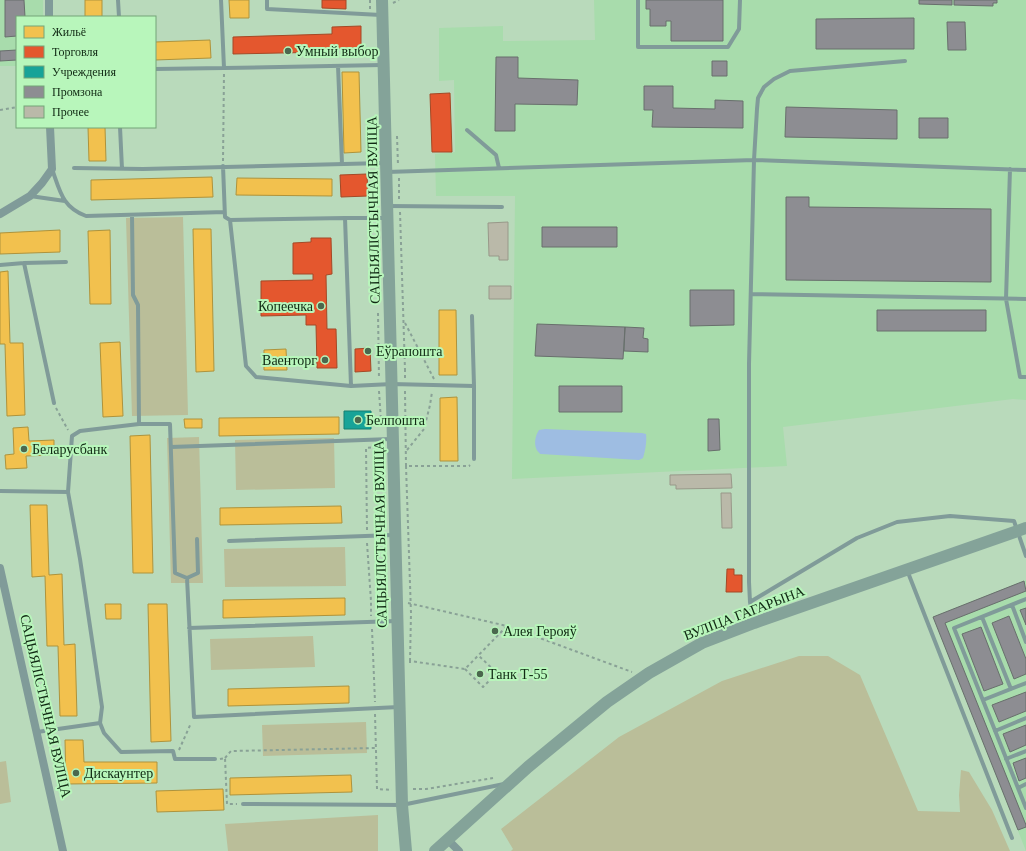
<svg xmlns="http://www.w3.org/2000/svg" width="1026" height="851" viewBox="0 0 1026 851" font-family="'Times New Roman',serif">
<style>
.built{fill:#a8dcac}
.green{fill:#babe99}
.water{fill:#9ebde2}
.homes{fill:#f2c14e;stroke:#ae933c}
.shops{fill:#e4572e;stroke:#a44926}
.public{fill:#17a398;stroke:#157e70}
.industry{fill:#8d8d92;stroke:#686f6c}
.building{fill:#bab9a9;stroke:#989889}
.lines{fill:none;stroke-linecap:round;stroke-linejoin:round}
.path{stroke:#89a196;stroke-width:2;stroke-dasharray:3 3;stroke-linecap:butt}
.lane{stroke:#809b99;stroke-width:4}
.street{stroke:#809b99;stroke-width:8}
.secondary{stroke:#84a399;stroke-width:12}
.poi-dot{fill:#4b674e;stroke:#b8f6bb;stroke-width:1.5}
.labels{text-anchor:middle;stroke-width:4;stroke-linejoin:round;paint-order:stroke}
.poi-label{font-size:14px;fill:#102913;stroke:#b8f6bb;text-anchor:start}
.street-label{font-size:14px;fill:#102913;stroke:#b8f6bb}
</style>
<rect width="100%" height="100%" fill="#b9dabb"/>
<!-- built -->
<path class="built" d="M0 0H43V17H17V66H0Z
M594 0H1026V400L1013 399 783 427 787 466 512 479 515 196H436L435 154 455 152 454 80 439 81V28L503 26V41L595 40Z
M1026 580V851L933 617Z"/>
<!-- green -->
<path class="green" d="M183 217 188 415 132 416 126 218Z
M199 437 203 583H171L167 438Z
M334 438 335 488 236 490 235 440Z
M345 547 346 586 225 587 224 549Z
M313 636 315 667 211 670 210 639Z
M799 656H828L860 675 918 811 960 812 959 795 961 770 969 772 992 810 1010 851H511L513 849 501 829 619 737 722 681Z
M366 722 367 753 263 756 262 725Z
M6 761 11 802 0 804V762Z
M378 815V851H228L225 824Z"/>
<!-- water -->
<path class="water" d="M545 429 642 433 646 434C647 442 645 451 643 458L639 460 541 454C533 450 534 437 539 430Z"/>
<!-- homes -->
<path class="homes" d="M85 0H102V17H85Z
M229 0H249V18H230Z
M210 40 211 58 155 60V42Z
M342 72H359L361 152 344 153Z
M88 127H105L106 161H89Z
M212 177 213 197 91 200V180Z
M237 178 332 179V196L236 195Z
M193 229H211L214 371 196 372Z
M60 230V252L0 254V233Z
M110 230 111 304H90L88 231Z
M8 271 10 343H23L25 415 7 416 5 344H0V272Z
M439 310H456L457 375H439Z
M120 342 123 416 103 417 100 343Z
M286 349 287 370H264V350Z
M457 397 458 461H440V398Z
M339 417V434L219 436V418Z
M184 419H202V428H185Z
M28 427 29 441 54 440V455L26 456 27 468 6 469 5 455 14 454 13 428Z
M150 435 153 573H133L130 436Z
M30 505H47L49 575 62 574 64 645 75 644 77 716H60L58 646H47L45 576 32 577Z
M341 506 342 523 220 525V508Z
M345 598V615L223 618V600Z
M105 604H121V619H106Z
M148 604H167L171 741 151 742Z
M349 686V703L228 706V689Z
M65 740H83L84 762H157V783L66 784Z
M351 775 352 792 230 795V778Z
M223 789 224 810 157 812 156 791Z"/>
<!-- shops -->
<path class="shops" d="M322 0H346V9L322 8Z
M361 26V48L328 49V52L233 54V37L332 34V27Z
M450 93 452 152H432L430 94Z
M367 174 368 196 341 197 340 175Z
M311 238H331L332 274 326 275 327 329H336L337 368H317L316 325H306V315L261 316V281L313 280V274H293V243L311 242Z
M370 348 371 371 355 372V349Z
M727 569H734V575H742V592H726Z"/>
<!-- public -->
<path class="public" d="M344 411H371V429H344Z"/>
<!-- industry -->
<path class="industry" d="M5 0H24L25 17H17V36L5 37Z
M646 0H723V41H671V21H666V26H650V9H646Z
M919 0H952V5L919 4Z
M954 0H997V3H993V6L954 5Z
M914 18V49H816V19Z
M947 22H965L966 50H948Z
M17 50V60L0 61V51Z
M496 57H518V78L578 80 577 105 515 104V131H495Z
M712 61H727V76H712Z
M644 86H673V108L715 109V100L743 101V128L652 127 653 110H644Z
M786 107 897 110V139L785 137Z
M919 118H948V138H919Z
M786 197H809V207L991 209V282L786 280Z
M542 227H617V247H542Z
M690 290H734V325L690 326Z
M877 310H986V331H877Z
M537 324 625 327 623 359 535 356Z
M625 327 644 328 643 338 648 339V352L624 351Z
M559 386H622V412H559Z
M708 419H719L720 450 708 451Z
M1024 581 1026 591 945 623 1026 825V827L1018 830 933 617Z
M1026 608V625L1020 610Z
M1009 616 1026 659V674L1014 679 992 623Z
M981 627 1003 684 984 691 962 634Z
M1026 692V711L999 722 992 705Z
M1026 725V745L1010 752 1003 734Z
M1026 758V778L1019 781 1013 763Z"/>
<!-- building -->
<path class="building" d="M508 222V260H499V256H489L488 223Z
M489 286H511V299H489Z
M731 474 732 488 676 489V485H670V475Z
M721 493H731L732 528H722Z"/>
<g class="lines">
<!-- path -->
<path class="path" d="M370 0V9
M393 3 399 0
M0 110 17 107
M397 136 398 165
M223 161 224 73
M399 178V199
M400 212 405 370
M378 313 379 379
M405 323 434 379
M404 370H405V379
M379 391 381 421
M405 391 406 466H469L470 465
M56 408 68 430
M407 450 424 429 430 405 432 392
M406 466 411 613 410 661
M367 530 366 448 376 447
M367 543 371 601V616
M408 603 507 626 632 672
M372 629 375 702
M410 663V661L465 669 507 626
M465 669 483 687 497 673 479 656
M375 714 377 789 392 790
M179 750 191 723
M225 758 231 751 375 748
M220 759 225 758 227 804H237
M413 789H426L493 778"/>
<!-- lane -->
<path class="lane" d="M118 0 119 17
M221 0 224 68 381 65
M267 0V9L381 15
M638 0V47H728L739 29 740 0
M338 66 342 164
M155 69 224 68
M120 127 122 169
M467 130 496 155 499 168
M223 166 225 217 230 220 345 218 351 386 392 384 474 386V459
M74 168 143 169 384 163
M52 169C60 191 62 207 86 216L225 212
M1010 169 1006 299 1020 377H1026
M387 172 754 160 1026 170
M30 196 65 201
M388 206 502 207
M345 218H386
M230 220 246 366 256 377 351 386
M24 263 54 403
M0 265 24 263 66 262
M751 294 1026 299
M472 316 474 386
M139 424H170L175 573 187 578 194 717 399 707
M171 447 391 439
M0 491 68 492
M229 541 393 535
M907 570 1012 838
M187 578 198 573 197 539
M1026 599 954 628 1026 808
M750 602 857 538 897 522 950 516 1014 521 1026 556
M1012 605 1026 642
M982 617 1011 689
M754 622 750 602 749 582V364L754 160 757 109 758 98 764 87 774 79 790 71 905 61
M189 628 397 621
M983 700 1026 683
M100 723 104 733 121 752 173 751 175 759H215
M995 731 1026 718
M37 732 100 723 102 707 80 559 68 492 72 436 80 431 139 424 138 305 133 295 132 215
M1006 759 1026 751
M1018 788 1026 784
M243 804 402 805 504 784"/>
<!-- street -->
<path class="street" d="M49 17V0
M0 214 30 196 42 183 52 169 50 127
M0 568 63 851
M448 840 459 851"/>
<!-- secondary -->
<path class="secondary" d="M382 0 402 805 406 851
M435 851 528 767 607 702 649 673 702 643 754 623 1026 528"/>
</g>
<!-- markers -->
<g class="poi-dot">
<circle cx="288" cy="51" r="4"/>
<circle cx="321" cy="306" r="4"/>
<circle cx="368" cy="351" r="4"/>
<circle cx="325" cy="360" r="4"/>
<circle cx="358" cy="420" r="4"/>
<circle cx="24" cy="449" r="4"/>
<circle cx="495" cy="631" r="4"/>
<circle cx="480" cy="674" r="4"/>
<circle cx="76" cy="773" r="4"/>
</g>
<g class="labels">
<!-- poi labels -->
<g class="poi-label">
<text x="296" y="56">Умный выбор</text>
<text x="313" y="311" text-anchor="end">Копеечка</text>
<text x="376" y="356">Еўрапошта</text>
<text x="317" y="365" text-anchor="end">Ваенторг</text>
<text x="366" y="425">Белпошта</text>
<text x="32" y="454">Беларусбанк</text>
<text x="503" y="636">Алея Герояў</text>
<text x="488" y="679">Танк Т-55</text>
<text x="84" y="778">Дискаунтер</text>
</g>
<!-- street labels -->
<g class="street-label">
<text transform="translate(373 210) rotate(-91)" y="5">САЦЫЯЛІСТЫЧНАЯ ВУЛІЦА</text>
<text transform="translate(380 534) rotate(-91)" y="5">САЦЫЯЛІСТЫЧНАЯ ВУЛІЦА</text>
<text transform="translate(744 613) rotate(-21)" y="5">ВУЛІЦА ГАГАРЫНА</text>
<text transform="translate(46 706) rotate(77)" y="5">САЦЫЯЛІСТЫЧНАЯ ВУЛІЦА</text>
</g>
</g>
<!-- legend -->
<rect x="16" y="16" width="140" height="112" fill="#b8f6bb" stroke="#75a478"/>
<rect x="24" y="26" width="20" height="12" fill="#f2c14e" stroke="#75a478"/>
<text x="52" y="36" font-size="12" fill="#102913">Жильё</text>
<rect x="24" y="46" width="20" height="12" fill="#e4572e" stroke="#75a478"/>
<text x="52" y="56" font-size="12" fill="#102913">Торговля</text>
<rect x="24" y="66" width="20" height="12" fill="#17a398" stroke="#75a478"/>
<text x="52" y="76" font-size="12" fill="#102913">Учреждения</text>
<rect x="24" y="86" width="20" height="12" fill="#8d8d92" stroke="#75a478"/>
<text x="52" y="96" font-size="12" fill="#102913">Промзона</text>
<rect x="24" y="106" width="20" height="12" fill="#bab9a9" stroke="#75a478"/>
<text x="52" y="116" font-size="12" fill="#102913">Прочее</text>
</svg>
